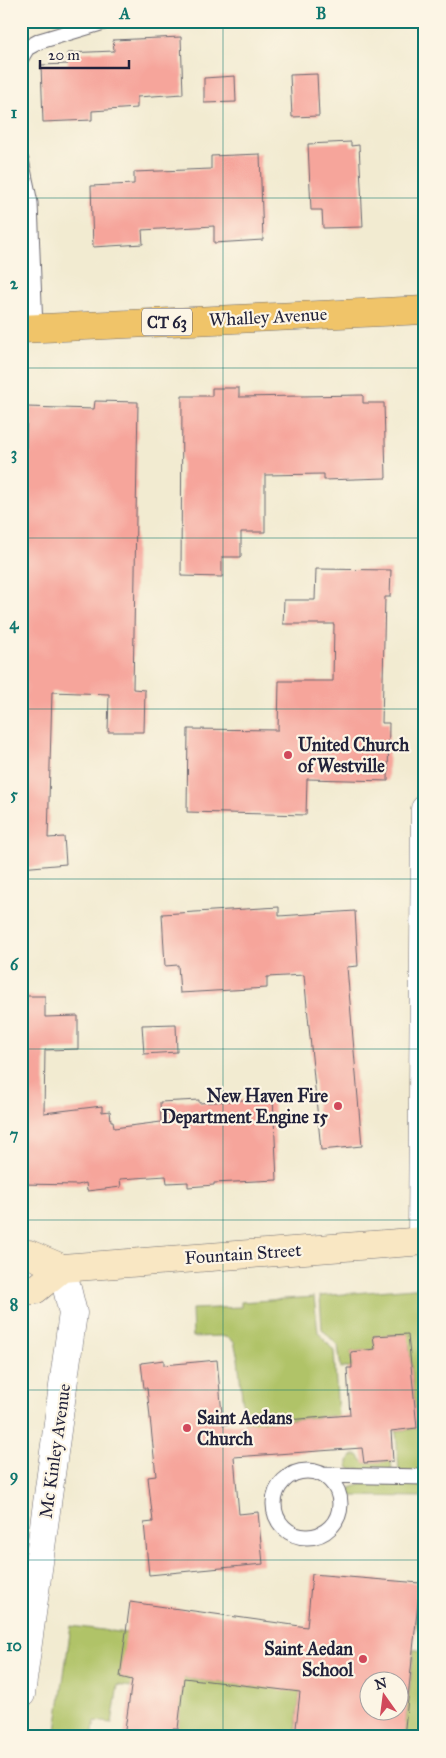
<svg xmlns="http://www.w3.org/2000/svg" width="446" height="1758" viewBox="0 0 446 1758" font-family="'IM FELL Great Primer',serif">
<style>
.green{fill:#b0c367;stroke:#697251}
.building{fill:#f6a59b;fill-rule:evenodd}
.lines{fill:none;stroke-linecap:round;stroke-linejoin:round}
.lane-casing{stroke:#6b6870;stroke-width:17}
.street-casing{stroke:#6b6870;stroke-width:29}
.secondary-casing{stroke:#6b6870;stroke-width:29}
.primary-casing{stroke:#6b6870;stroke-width:29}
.lane{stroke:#fff;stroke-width:15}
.street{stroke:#fff;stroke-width:28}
.secondary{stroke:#f9e7c3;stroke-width:28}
.primary{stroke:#f0c469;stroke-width:28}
.grid{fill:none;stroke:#0f766e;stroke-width:1;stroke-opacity:0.55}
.poi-dot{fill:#d1495b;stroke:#fcf5e5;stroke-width:2}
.labels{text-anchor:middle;stroke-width:4.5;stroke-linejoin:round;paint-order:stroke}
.shield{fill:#fcf5e5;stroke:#63616e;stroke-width:1}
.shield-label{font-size:16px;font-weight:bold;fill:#22223b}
.street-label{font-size:18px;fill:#22223b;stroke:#fcf5e5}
.poi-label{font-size:18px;font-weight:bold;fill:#22223b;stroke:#fcf5e5;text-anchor:start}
.neatline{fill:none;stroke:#0f766e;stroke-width:2}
.grid-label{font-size:16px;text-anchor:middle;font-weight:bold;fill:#0f766e}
</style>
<rect width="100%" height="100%" fill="#fcf5e5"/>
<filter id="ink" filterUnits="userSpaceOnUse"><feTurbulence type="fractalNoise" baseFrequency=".02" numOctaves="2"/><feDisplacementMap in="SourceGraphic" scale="10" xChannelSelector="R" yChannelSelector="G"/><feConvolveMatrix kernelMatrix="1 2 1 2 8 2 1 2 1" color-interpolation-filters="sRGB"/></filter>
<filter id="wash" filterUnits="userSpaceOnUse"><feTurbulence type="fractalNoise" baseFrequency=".0096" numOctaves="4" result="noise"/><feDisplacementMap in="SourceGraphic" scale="20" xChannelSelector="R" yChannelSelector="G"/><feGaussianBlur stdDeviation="1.12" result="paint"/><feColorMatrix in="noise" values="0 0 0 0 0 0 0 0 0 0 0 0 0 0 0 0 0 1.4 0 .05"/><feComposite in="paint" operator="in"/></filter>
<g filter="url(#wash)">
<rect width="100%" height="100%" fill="#f2ebd1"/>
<!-- green -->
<path class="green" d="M425 1287V1472L399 1471 396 1431 417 1428 408 1334 374 1336 375 1349 351 1352 352 1368H341L338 1346 322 1329 320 1296Z
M314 1297 318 1332 334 1351 340 1449 333 1416 262 1422 246 1436 238 1358 234 1342 229 1338 221 1336 193 1337 192 1309 241 1307V1302Z
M353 1455H358L364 1463 391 1461 392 1470 350 1469 348 1466V1461Z
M393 1483 425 1485V1497L350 1496V1488L363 1484Z
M425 1594V1631H419L416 1625 418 1612H423Z
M71 1626 127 1633 120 1677 139 1681 172 1677 259 1687 264 1655 306 1639 295 1737H177L181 1701 137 1688 118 1685 112 1723 95 1721 92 1737H55Z
M421 1646H425V1737H404L414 1649 421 1651Z"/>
<g id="blocks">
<!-- building -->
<path class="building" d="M181 37 183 94 137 97V108L92 111V120L43 122 41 65 68 64 67 53 114 51 113 40Z
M317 74 319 116 292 117 290 75Z
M235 76 236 102 204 103V78Z
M351 142V146L359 145 363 227 323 228 322 210H311L308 144Z
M260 154 263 240 214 243V226L142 230 143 244 93 247 91 186 134 184V172L211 169V156Z
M212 388H239V397L363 395V403H384L386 478 324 480V474L265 475V532H241V557H222V577L181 576 182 396H212Z
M95 401 138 402 133 689 145 690 144 732H108L109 694 52 692 48 838 64 837 66 864 21 868V612L23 504H21V450H26L27 407 94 409Z
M316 569 391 570 390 597H385L382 723H389L388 781 307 779 306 815 187 812 188 729 278 730 279 681H333L334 624H283L284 600H315Z
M279 907V916L355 911 358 966 347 967 362 1146 321 1150 304 975 267 977V988L180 993 178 965 165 966 162 914Z
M21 996H45V1017L78 1016V1049L45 1050 44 1113 102 1106V1112L110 1111 111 1121H113L114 1128 161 1122 160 1102 199 1100V1103L273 1098 277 1180 214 1183V1185L188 1187V1182L167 1183 166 1176 120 1179 121 1187 87 1191 86 1183 78 1185 21 1184Z
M176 1024 177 1052 144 1054 142 1025Z
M408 1334 417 1428 391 1431 393 1461 364 1463 362 1448 234 1457 239 1514 258 1512 263 1564 149 1575 144 1523 153 1522 148 1477 156 1476 147 1388H144L141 1363 164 1360V1365L217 1360 223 1425 350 1415 347 1368H352L351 1352 375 1349 373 1336Z
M312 1574 420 1583 404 1737H295L300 1692 184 1678 178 1729H172L171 1737H124L132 1680 120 1677 130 1602 307 1627ZM368 1680H398V1710H368Z"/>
</g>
</g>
<g filter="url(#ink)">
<use href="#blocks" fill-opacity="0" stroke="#6b6870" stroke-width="1"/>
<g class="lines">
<!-- lane casing -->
<g class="lane-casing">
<path id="lane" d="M21 58 27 48 40 41 107 21
M21 160 30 203 35 329
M274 1504a33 33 0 1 1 66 0a33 33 0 1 1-66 0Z
M323 1475 425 1477"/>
</g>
<!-- street casing -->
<g class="street-casing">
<path id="street" d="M422 1241 425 809
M21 1694 73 1313 62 1268"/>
</g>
<!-- secondary casing -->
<g class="secondary-casing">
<path id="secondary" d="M21 1255 29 1254 62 1268 425 1241
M21 1291 35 1290 62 1268"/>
</g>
<!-- primary casing -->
<g class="primary-casing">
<path id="primary" d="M21 329 425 310"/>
</g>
<!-- lane -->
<use href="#lane" class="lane"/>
<!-- street -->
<use href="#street" class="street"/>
<!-- secondary -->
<use href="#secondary" class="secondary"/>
<!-- primary -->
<use href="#primary" class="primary"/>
</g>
</g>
<!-- grid -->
<path class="grid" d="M223 21V1737M21 198H425M21 368H425M21 538H425M21 709H425M21 879H425M21 1049H425M21 1220H425M21 1390H425M21 1560H425"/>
<!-- markers -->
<g class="poi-dot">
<circle cx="288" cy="755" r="5"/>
<circle cx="338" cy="1106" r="5"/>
<circle cx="187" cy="1428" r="5"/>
<circle cx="363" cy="1659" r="5"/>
</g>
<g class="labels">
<!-- shield labels -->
<rect class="shield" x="142" y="308.5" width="50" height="27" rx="4"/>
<g class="shield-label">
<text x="167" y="328">CT 63</text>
</g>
<!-- street labels -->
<g class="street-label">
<text transform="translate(268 317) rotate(-3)" y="6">Whalley Avenue</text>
<text transform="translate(243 1254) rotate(-4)" y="6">Fountain Street</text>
<text transform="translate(55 1451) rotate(-82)" y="6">Mc Kinley Avenue</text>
</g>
<!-- poi labels -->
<g class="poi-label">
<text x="298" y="751">United Church<tspan x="298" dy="21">of Westville</tspan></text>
<text x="328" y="1102" text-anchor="end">New Haven Fire<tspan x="328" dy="21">Department Engine 15</tspan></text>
<text x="197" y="1424">Saint Aedans<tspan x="197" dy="21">Church</tspan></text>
<text x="353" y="1655" text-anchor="end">Saint Aedan<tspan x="353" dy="21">School</tspan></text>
</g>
</g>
<!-- margin -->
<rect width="446" height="1758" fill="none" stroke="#fcf5e5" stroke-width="55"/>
<!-- north arrow -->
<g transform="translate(384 1696) rotate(346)"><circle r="24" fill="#fcf5e5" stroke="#a5a1a1"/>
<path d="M0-4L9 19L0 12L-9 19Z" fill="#d1495b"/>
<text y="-8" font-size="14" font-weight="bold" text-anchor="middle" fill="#22223b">N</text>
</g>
<!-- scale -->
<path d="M40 60v8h89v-8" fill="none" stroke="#22223b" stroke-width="2.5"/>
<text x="48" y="60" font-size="15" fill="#22223b" stroke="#fcf5e5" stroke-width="4" paint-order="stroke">20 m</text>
<rect x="28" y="28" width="390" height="1702" class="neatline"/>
<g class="grid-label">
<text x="125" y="19">A</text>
<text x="321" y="19">B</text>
<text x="14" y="118">1</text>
<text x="14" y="289">2</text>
<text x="14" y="459">3</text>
<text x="14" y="629">4</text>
<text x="14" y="800">5</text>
<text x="14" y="970">6</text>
<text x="14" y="1140">7</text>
<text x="14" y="1310">8</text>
<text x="14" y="1481">9</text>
<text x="14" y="1651">10</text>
</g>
</svg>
